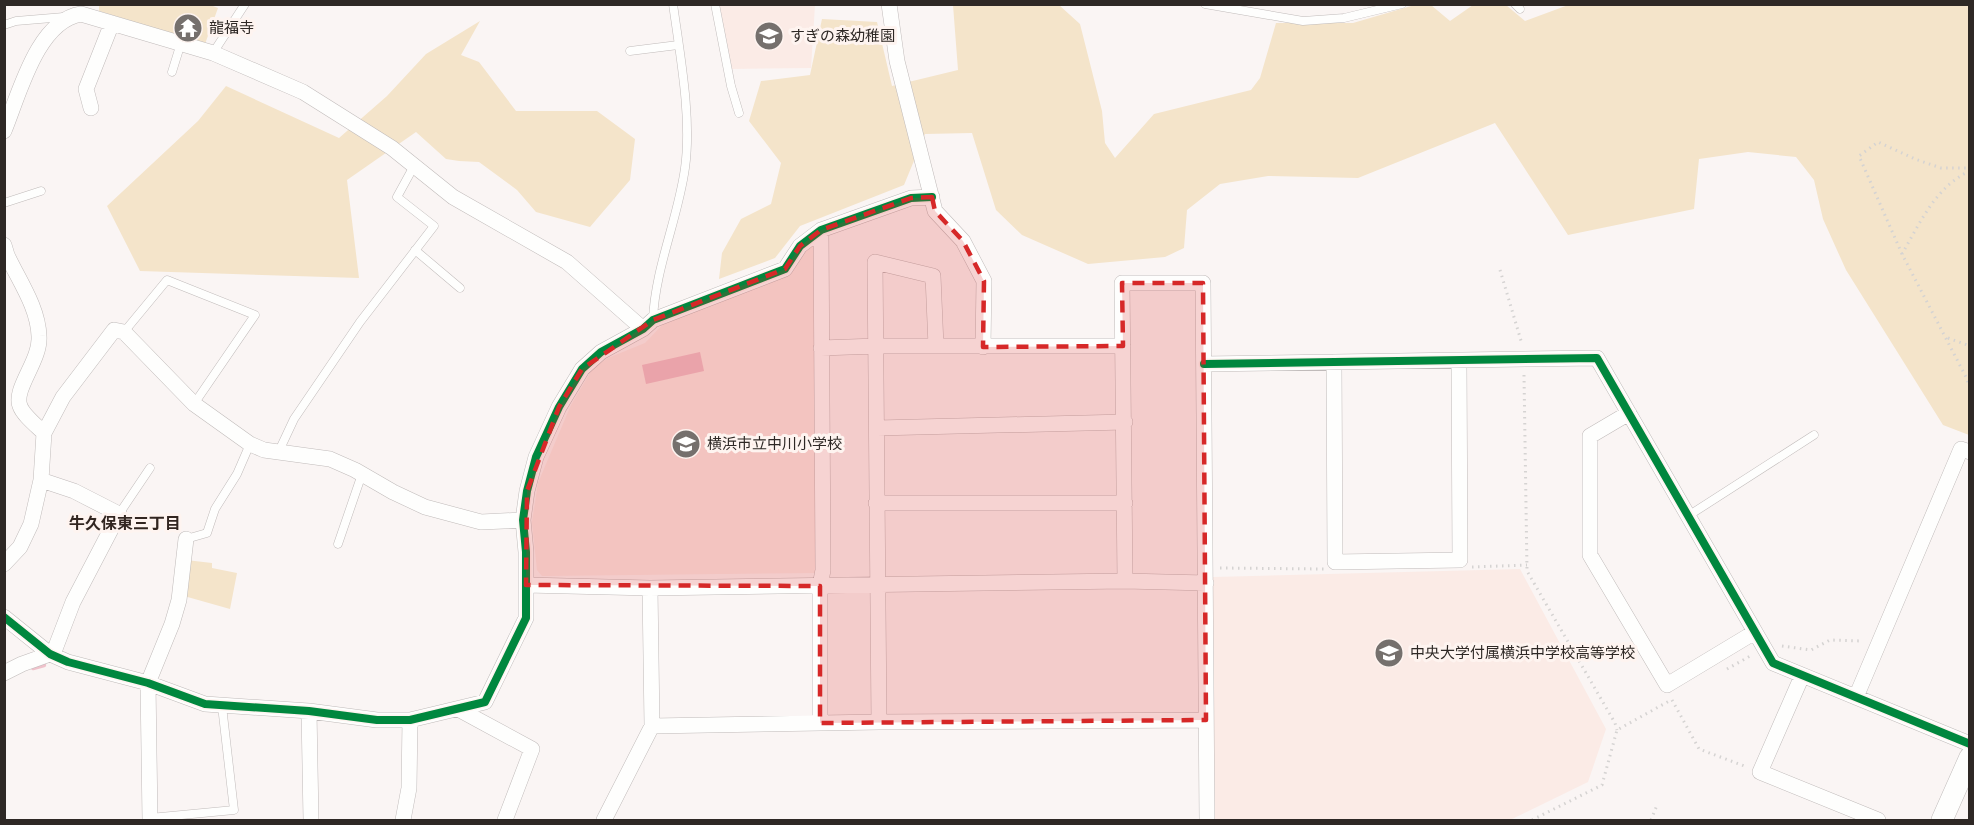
<svg xmlns="http://www.w3.org/2000/svg" width="1974" height="825" viewBox="0 0 1974 825" font-family="'Roboto Serif','Noto Sans JP',serif">
<style>
.built{fill:#fbebe6}
.green{fill:#f4e4ca}
.water{fill:#efc2cb}
.lines{fill:none;stroke-linecap:round;stroke-linejoin:round}
.stream{stroke:#efc2cb;stroke-width:4.5}
.lane-casing{stroke:#c0bbba;stroke-width:9}
.street-casing{stroke:#c0bbba;stroke-width:16}
.secondary-casing{stroke:#c0bbba;stroke-width:22}
.path{stroke:#d5d3d2;stroke-width:3;stroke-dasharray:1.5 4.5;stroke-linecap:butt}
.lane{stroke:#fefefd;stroke-width:8}
.street{stroke:#fefefd;stroke-width:15}
.secondary{stroke:#fefefd;stroke-width:21}
.cycleway-casing{stroke:#fef4f0;stroke-width:11}
.cycleway{stroke:#00873e;stroke-width:8}
.marked{fill:#d62828;fill-opacity:0.2;stroke:#d62828;stroke-width:4.5;stroke-dasharray:12 8;stroke-linejoin:round}
.labels{text-anchor:middle;stroke-width:6;stroke-linejoin:round;paint-order:stroke}
.poi-label{font-size:15px;fill:#2e2825;stroke:#fef4f0;text-anchor:start}
.neighbourhood-label{font-size:16px;font-weight:bold;fill:#322621;stroke:#fef4f0}
</style>
<rect width="100%" height="100%" fill="#faf5f4"/>
<!-- built -->
<path class="built" d="M718 5H815L811 68 731 69Z
M816 242 818 573 542 576 537 570 532 522 538 483 571 405 593 368 608 358 645 343 668 319 686 315 709 306 803 254Z
M1520 569 1606 729 1588 782 1510 820H1215L1212 749 1213 577Z"/>
<!-- green -->
<path class="green" d="M99 4H208L218 8 205 44 99 11Z
M1418 4 1431 5 1450 21 1473 5H1506L1525 21 1571 4 1969 5V435L1943 425 1846 270 1823 219 1814 180 1796 157 1748 152 1699 159 1694 209 1568 235 1495 123 1358 178 1268 176 1220 184 1187 210 1184 248 1165 257 1088 264 1022 235 996 210 972 133 925 134 904 185 800 226 775 258 719 279 722 253 741 219 771 204 781 163 749 121 761 81 810 75 822 19 877 22 892 86 958 70 953 5H1059L1080 24 1102 111 1105 143 1115 158 1154 114 1251 90 1260 78 1276 23H1353Z
M480 21 461 55 479 62 516 111H597L635 139 630 180 590 227 536 212 517 190 479 162 459 161 446 159 416 132 347 180 359 278 140 271 107 206 198 121 226 86 339 138 387 96 426 54Z
M186 560 212 563V568L237 573 230 609 184 596Z"/>
<!-- water -->
<path class="water" d="M700 352 704 371 646 384 642 365Z"/>
<g class="lines">
<!-- stream -->
<path class="stream" d="M33 668 44 665"/>
<!-- lane casing -->
<g class="lane-casing">
<path id="lane" d="M715 4 731 86 739 113
M1205 4 1303 21 1344 18 1402 4
M1515 4 1520 9
M4 25 16 21 64 17
M630 51 678 45
M213 53 245 4
M172 72 181 43
M4 203 41 191
M415 250 460 288
M653 320C655 268 678 219 685 168 692 118 680 55 673 4
M124 332 167 280 255 315 194 404
M279 451 294 419 360 322 434 226 397 197 414 166
M119 514 150 468
M1688 516 1814 435
M186 539 207 533 215 509 237 474 250 444
M338 544 362 474
M150 818 234 810 222 706"/>
</g>
<!-- street casing -->
<g class="street-casing">
<path id="street" d="M889 4 897 61 935 211 963 241 984 281 983 347
M91 108 86 89 112 23
M4 131C19 95 37 21 81 14L213 53 303 92 392 148 453 197 567 262 643 329
M4 245 7 255C19 281 38 307 39 336 41 360 13 389 20 406 23 415 37 426 44 433
M821 348 877 346H1123
M1334 362 1335 562 1460 560 1459 361
M1204 364 1597 358 1773 663 1970 744
M1629 413 1590 436V555L1667 685 1755 632
M877 428 1125 422
M876 503H1125
M4 564 20 547 31 524 41 480 44 433 63 397 114 330 124 332 194 404 250 444 264 450 330 459 355 470 393 492 425 507 481 522 523 520
M1125 581 1122 283H1203L1207 820
M526 585 650 588 1125 581 1206 583
M4 617 50 654 68 662 148 683 205 704 309 711 377 720H410L485 702 526 618V552L523 520 527 491 536 457 559 407 582 369 601 352 643 329 653 320 785 269 800 246 821 230 911 198 932 197
M4 673 22 664 50 654 55 649 73 602 119 514 74 491 41 480
M1802 676 1760 772 1878 820
M1856 697 1961 449 1970 452
M458 709 532 749 505 820
M309 711 311 820
M879 722 875 262 933 276 936 346
M820 723V586L823 570 821 230
M652 726 879 722 1206 720
M150 820 148 683 172 624 179 600 186 539
M403 820 409 788 410 720
M604 820 652 726 650 588"/>
</g>
<!-- secondary casing -->
<g class="secondary-casing">
<path id="secondary" d="M1942 820 1970 757"/>
</g>
<!-- path -->
<path class="path" d="M1970 171C1936 186 1920 223 1902 254L1966 377 1970 387
M1902 254 1859 156 1878 142 1915 159 1941 168H1970
M1500 270 1522 344
M1948 338 1970 346
M1524 375 1527 571 1615 723 1617 730
M1472 567 1527 565
M1220 568 1324 569
M1782 646 1811 650 1830 640 1862 641
M1727 669 1752 655
M1672 700 1699 749 1747 767
M1532 820 1602 785 1617 730 1671 700
M1651 820 1657 805"/>
<!-- lane -->
<use href="#lane" class="lane"/>
<!-- street -->
<use href="#street" class="street"/>
<!-- secondary -->
<use href="#secondary" class="secondary"/>
<!-- cycleway casing -->
<g class="cycleway-casing">
<path id="cycleway" d="M1204 364 1597 358 1773 663 1970 744
M4 617 50 654 68 662 148 683 205 704 309 711 377 720H410L485 702 526 618V552L523 520 527 491 536 457 559 407 582 369 601 352 643 329 653 320 785 269 800 246 821 230 911 198 932 197"/>
</g>
<!-- cycleway -->
<use href="#cycleway" class="cycleway"/>
</g>
<!-- marked area -->
<path class="marked" d="M932 197 935 211 963 241 984 281 983 347 1123 346 1122 283H1203L1206 720 820 723V586L526 585 527 491 559 407 582 369 653 320 785 269 800 246 821 230 911 198Z"/>
<!-- icons -->
<defs>
<g id="temple-disc" transform="scale(1.5)"><circle r="9.5" fill="#75706d" stroke="#fef4f0"/><path d="M0-6L5-2H3V0L6.5 2.5H4V6H1.5V3h-3V6H-4V2.5H-6.5L-3 0V-2H-5Z" fill="#fff"/></g>
<g id="school-disc" transform="scale(1.5)"><circle r="9.5" fill="#75706d" stroke="#fef4f0"/><path d="M0-5L7-2L0 1L-7-2ZM-4 1L0 2.5L4 1V4Q0 6-4 4Z" fill="#fff"/></g>
</defs>
<g fill-rule="evenodd">
<use href="#temple-disc" x="188" y="28"/>
<use href="#school-disc" x="769" y="36"/>
<use href="#school-disc" x="686" y="444"/>
<use href="#school-disc" x="1389" y="653"/>
</g>
<g class="labels">
<!-- poi labels -->
<g class="poi-label">
<text x="209" y="33">龍福寺</text>
<text x="790" y="41">すぎの森幼稚園</text>
<text x="707" y="449">横浜市立中川小学校</text>
<text x="1410" y="658">中央大学付属横浜中学校高等学校</text>
</g>
<!-- neighbourhood labels -->
<g class="neighbourhood-label">
<text x="125" y="529">牛久保東三丁目</text>
</g>
</g>
<!-- border -->
<rect width="1974" height="825" fill="none" stroke="#2e2825" stroke-width="12"/>
</svg>
